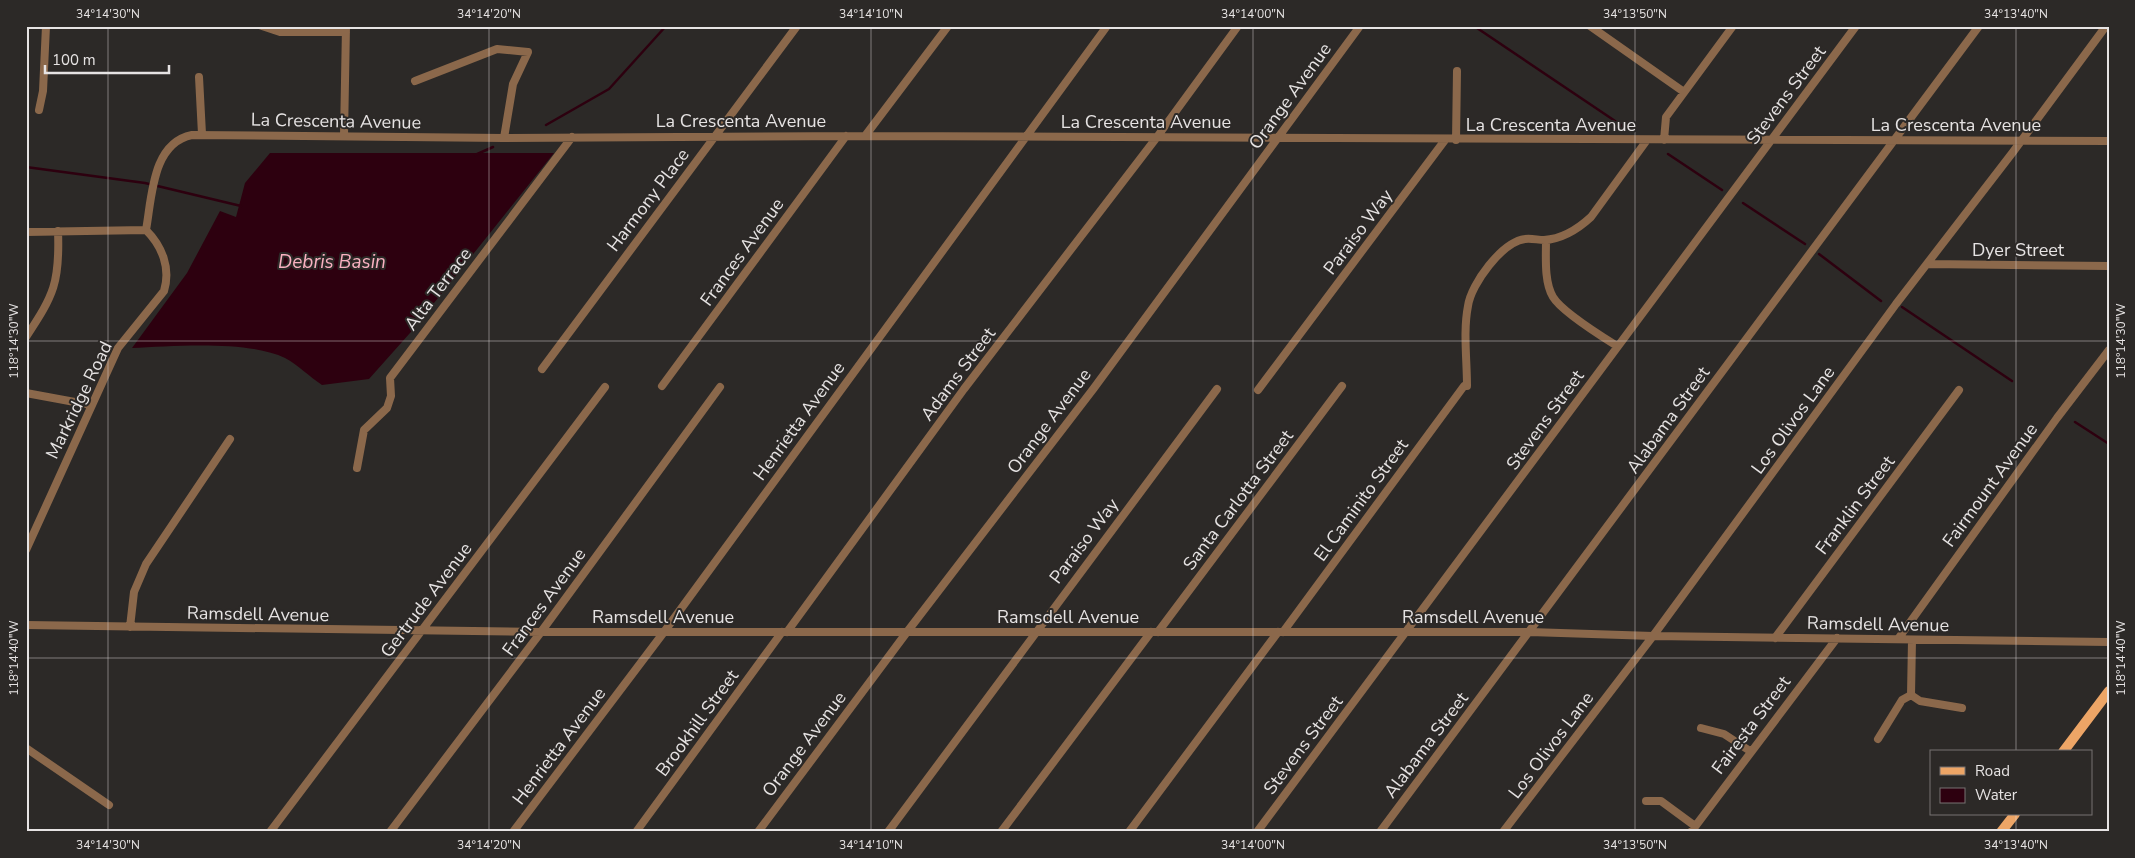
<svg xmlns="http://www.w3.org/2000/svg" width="2135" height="858" viewBox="0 0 2135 858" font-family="'Nunito Sans',sans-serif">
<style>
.water{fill:#2d000f}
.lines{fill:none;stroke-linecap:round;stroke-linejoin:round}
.stream{stroke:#2d000f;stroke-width:2.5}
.minor{stroke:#8b684b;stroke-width:8}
.major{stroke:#eda566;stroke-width:10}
.ticks{fill:none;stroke:#e6e3e3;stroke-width:1;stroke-opacity:0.45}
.labels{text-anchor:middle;stroke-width:4;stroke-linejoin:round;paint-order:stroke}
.street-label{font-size:18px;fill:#e6e3e3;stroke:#2c2927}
.water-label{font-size:19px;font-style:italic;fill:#f9b1c1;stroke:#2c2927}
.neatline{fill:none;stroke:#e6e3e3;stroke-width:2}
.ticks-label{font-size:12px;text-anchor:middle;fill:#e6e3e3}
</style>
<rect width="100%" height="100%" fill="#2c2927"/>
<!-- water -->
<path class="water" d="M270 153H554L410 333 369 379 322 385C310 377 298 365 285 358 248 340 174 346 132 348L187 273 220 211 236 217 245 183Z"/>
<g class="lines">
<!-- stream -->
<path class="stream" d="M1474 26 1627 129
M546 125 609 89 666 26
M1668 154 1722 190
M475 155 493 147
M26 167 145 183 241 206
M1743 203 1805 244
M1819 254 1881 301
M1902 307 2012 381
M2075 422 2109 444"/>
<!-- minor -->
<path class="minor" d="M262 26 280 32H346
M1590 26 1684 92
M199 77 202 134
M415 81 497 49 528 52 513 84 504 138
M39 110 43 91 46 26
M344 136 346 26
M865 136 948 26
M1456 140 1457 71
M1664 140 1666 117 1733 26
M26 232 146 230
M1546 240C1546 257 1544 282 1553 297 1562 312 1601 336 1617 346
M1928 264 2109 266
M26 337C54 295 60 282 58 231
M542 369 797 26
M662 386 846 136
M1467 386C1467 360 1463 331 1468 306 1471 284 1502 242 1525 239 1531 238 1538 240 1544 240 1563 239 1578 229 1591 217L1647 140
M1258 390 1445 140
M26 393 91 405
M357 468 364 430 387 408 391 396 390 378 572 137
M26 550 118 348 164 291C171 268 162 246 146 230 152 197 152 143 192 135L504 138 865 136 2109 141
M26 625 541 632H1530L1653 636 2109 642
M130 627 134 592 146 564 230 439
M787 632 964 389 1157 137 1238 26
M1158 632 1342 386
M1283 632 1464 386
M1775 638 1959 390
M1898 639 2057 418 2109 350
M1911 695 1920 701 1962 708
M1701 728 1724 734 1750 751
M1878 739 1902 700 1911 695 1912 640
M26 748 109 805
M1646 801H1661L1695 826
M270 832 605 387
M390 832 541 632 720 387
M513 832 664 632 1107 26
M636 832 782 632
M758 832 907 632 1094 388 1360 26
M888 832 1217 389
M1001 832 1151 632
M1129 832 1278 632
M1257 832 1856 26
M1380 832 1979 26
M1503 832 1653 636 1896 304 2013 152 2106 26
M1691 832 1837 638"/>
<!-- major -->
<path class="major" d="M2063 752 2109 691
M2001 832 2015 814"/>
</g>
<!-- ticks -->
<path class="ticks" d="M108 26V832M489 26V832M871 26V832M1253 26V832M1635 26V832M2016 26V752M26 341H2109M26 658H2109M2016 814V832"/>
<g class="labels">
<!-- street labels -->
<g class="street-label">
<text transform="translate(1786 95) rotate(-53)" y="6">Stevens Street</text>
<text transform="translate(1290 96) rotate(-54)" y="6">Orange Avenue</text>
<text transform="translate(336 121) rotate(1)" y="6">La Crescenta Avenue</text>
<text x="741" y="127">La Crescenta Avenue</text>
<text x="1146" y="128">La Crescenta Avenue</text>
<text x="1551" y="131">La Crescenta Avenue</text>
<text x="1956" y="131">La Crescenta Avenue</text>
<text transform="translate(648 200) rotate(-53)" y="6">Harmony Place</text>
<text transform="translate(1358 232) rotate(-53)" y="6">Paraiso Way</text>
<text x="2018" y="256">Dyer Street</text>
<text transform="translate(742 252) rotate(-54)" y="6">Frances Avenue</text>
<text transform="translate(438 289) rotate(-53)" y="6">Alta Terrace</text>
<text transform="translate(958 374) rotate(-53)" y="6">Adams Street</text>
<text transform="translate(79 400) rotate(-64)" y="6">Markridge Road</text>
<text transform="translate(1545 420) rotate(-54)" y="6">Stevens Street</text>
<text transform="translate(1668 420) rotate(-54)" y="6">Alabama Street</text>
<text transform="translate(1793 420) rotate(-54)" y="6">Los Olivos Lane</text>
<text transform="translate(799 421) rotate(-54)" y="6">Henrietta Avenue</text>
<text transform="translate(1049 421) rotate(-53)" y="6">Orange Avenue</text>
<text transform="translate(1990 485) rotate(-54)" y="6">Fairmount Avenue</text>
<text transform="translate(1238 500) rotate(-53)" y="6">Santa Carlotta Street</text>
<text transform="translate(1361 500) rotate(-54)" y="6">El Caminito Street</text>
<text transform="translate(1855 505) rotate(-53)" y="6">Franklin Street</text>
<text transform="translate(1084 541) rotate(-53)" y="6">Paraiso Way</text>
<text transform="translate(426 600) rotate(-53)" y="6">Gertrude Avenue</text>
<text transform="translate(544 602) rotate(-54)" y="6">Frances Avenue</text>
<text transform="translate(258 614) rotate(1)" y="6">Ramsdell Avenue</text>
<text x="663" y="623">Ramsdell Avenue</text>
<text x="1068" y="623">Ramsdell Avenue</text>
<text x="1473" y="623">Ramsdell Avenue</text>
<text transform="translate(1878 624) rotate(1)" y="6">Ramsdell Avenue</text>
<text transform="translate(697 723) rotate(-54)" y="6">Brookhill Street</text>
<text transform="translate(1751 725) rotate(-53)" y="6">Fairesta Street</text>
<text transform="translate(804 744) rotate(-53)" y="6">Orange Avenue</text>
<text transform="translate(1303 745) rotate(-53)" y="6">Stevens Street</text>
<text transform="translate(1426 745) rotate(-53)" y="6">Alabama Street</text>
<text transform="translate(1551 745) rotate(-53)" y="6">Los Olivos Lane</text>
<text transform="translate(559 746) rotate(-53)" y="6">Henrietta Avenue</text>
</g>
<!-- water labels -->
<g class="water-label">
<text x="332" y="268">Debris Basin</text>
</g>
</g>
<!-- border -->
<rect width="2135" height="858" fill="none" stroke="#2c2927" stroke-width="55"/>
<!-- legend -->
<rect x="1930" y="750" width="162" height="65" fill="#2c2927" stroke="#767372"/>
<rect x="1940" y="767" width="25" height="8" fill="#eda566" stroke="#767372"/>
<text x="1975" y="776" font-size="15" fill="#e6e3e3">Road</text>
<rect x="1940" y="788" width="25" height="15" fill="#2d000f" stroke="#767372"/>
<text x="1975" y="800" font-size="15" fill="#e6e3e3">Water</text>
<!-- scale -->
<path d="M45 65v8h124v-8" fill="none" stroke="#e6e3e3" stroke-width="2.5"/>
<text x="52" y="65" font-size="15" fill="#e6e3e3" stroke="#2c2927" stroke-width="4" paint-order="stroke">100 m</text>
<rect x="28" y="28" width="2080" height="802" class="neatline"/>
<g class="ticks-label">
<text x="108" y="18">34°14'30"N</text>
<text x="489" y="18">34°14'20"N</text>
<text x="871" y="18">34°14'10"N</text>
<text x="1253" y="18">34°14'00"N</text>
<text x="1635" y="18">34°13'50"N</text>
<text x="2016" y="18">34°13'40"N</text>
<text transform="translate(2121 341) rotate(-90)" y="4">118°14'30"W</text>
<text transform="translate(14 341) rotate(-90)" y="4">118°14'30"W</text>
<text transform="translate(2121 658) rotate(-90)" y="4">118°14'40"W</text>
<text transform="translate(14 658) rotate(-90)" y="4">118°14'40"W</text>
<text x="108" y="849">34°14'30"N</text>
<text x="489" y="849">34°14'20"N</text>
<text x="871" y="849">34°14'10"N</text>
<text x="1253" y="849">34°14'00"N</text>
<text x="1635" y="849">34°13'50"N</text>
<text x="2016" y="849">34°13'40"N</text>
</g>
</svg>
